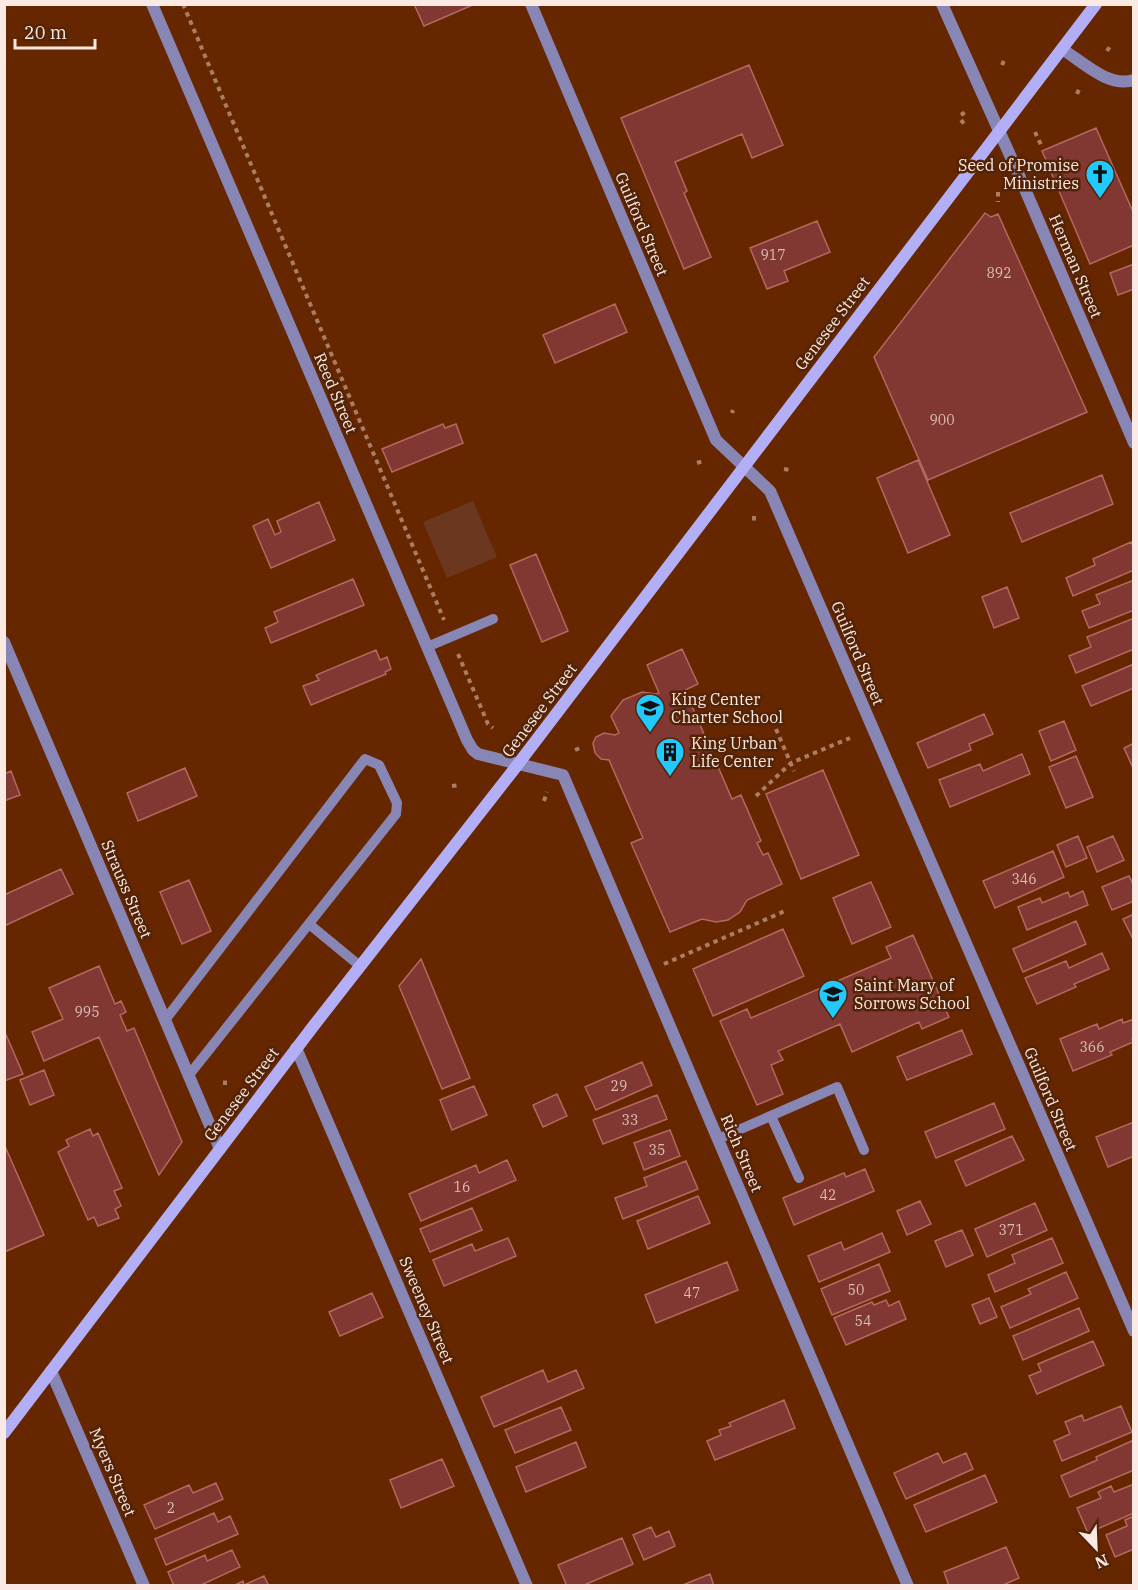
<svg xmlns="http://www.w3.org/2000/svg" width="1138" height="1590" viewBox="0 0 1138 1590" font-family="'IBM Plex Serif',serif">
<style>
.green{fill:#6b381f}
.building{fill:#813833;stroke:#b56760;stroke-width:1.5}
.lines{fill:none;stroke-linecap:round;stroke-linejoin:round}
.path{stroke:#a97e65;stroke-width:4;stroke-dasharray:4.5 4.5;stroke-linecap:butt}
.lane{stroke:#8886b4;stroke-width:10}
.street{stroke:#8886b4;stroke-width:12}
.secondary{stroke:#b3aff7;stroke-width:12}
.labels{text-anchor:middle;stroke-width:5;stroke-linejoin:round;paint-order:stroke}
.number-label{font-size:14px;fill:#dcbeb7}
.poi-label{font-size:16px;fill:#fbeae3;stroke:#532307;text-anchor:start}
.street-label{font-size:16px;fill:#fbeae3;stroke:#532307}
</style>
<rect width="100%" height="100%" fill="#662700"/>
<!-- green -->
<path class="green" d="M473 501 497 557 447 578 423 522Z"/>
<!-- building -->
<path class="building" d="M414 4H475L424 26Z
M749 65 783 145 752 158 742 134 675 162 687 191 684 193 711 257 684 269 621 118Z
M1096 128 1134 214V245L1090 264 1042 151Z
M985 213 991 217 998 214 1087 412 928 480 874 357Z
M817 221 830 252 784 271 788 281 767 289 750 248Z
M1134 264V289L1118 295 1110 273Z
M615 304 627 332 555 363 543 335Z
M443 424 445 428 456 424 463 443 392 472 382 449Z
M918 460 950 535 908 553 877 478Z
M1102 475 1113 504 1022 542 1010 513Z
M319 502 335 540 271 568 253 526 268 519 275 535 281 532 277 521Z
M1131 542 1134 548V570L1073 596 1066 578 1095 565 1093 559Z
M536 554 568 631 542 642 510 565Z
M353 579 364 605 271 643 265 628 278 622 274 612Z
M1134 580V610L1089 628 1082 611 1100 604 1096 595Z
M1007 587 1019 618 994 628 982 597Z
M1134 618V649L1076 673 1069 656 1091 647 1087 637Z
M682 649 698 684 685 690 732 799 741 795 761 841 757 843 763 855 768 853 782 884 747 900 740 912 728 920 716 922 702 919 670 932 631 843 643 838 609 760 601 759 595 753 593 743 596 737 604 733 615 735 619 733 611 716 623 700 642 692 656 694 659 693 647 665Z
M376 650 380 660 387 657 391 669 385 672 386 674 311 705 303 686 319 680 316 675Z
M1134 664V688L1091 706 1082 686Z
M984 714 993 734 969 744 971 750 928 768 917 743Z
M1064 721 1076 750 1051 761 1039 731Z
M1134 743V770L1124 748Z
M1022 754 1030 774 950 807 939 780 980 764 983 771Z
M1076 756 1093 797 1066 808 1049 767Z
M185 768 197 796 138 821 127 793Z
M823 770 859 855 801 879 766 794Z
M11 771 20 795 4 801V774Z
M1078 836 1087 858 1066 867 1057 845Z
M1113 836 1124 860 1097 872 1087 847Z
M1053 851 1064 877 995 908 983 881Z
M61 869 73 894 4 926V895Z
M1129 876 1134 886V901L1112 910 1102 887Z
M189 880 211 931 182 944 160 892Z
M871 882 891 927 852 944 833 898Z
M1083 891 1088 905 1027 930 1018 907 1040 898 1042 903 1068 892 1070 897Z
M1134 914V941L1123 919Z
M1076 921 1086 944 1023 972 1013 949Z
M783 929 804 976 713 1016 693 969Z
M913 935 949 1017 922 1029 919 1022 852 1052 840 1024 778 1051 783 1060 771 1065 783 1094 757 1105 720 1021 747 1009 751 1018 891 958 886 947Z
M1102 953 1109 969 1074 984 1076 987 1037 1004 1025 978 1066 961 1069 968Z
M421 959 470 1078 442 1089 399 986Z
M99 966 115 1004 121 1001 126 1012 120 1015 127 1031 134 1028 182 1142 159 1175 99 1037 44 1061 32 1032 63 1019 49 988Z
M1122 1019 1123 1023 1134 1019V1038L1132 1039 1133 1042 1110 1052 1112 1055 1073 1071 1060 1039 1097 1024 1099 1029Z
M4 1030 23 1074 4 1081Z
M962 1030 972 1054 907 1080 897 1057Z
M642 1062 652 1085 596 1110 585 1087Z
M44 1070 54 1095 30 1105 20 1080Z
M474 1086 487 1115 452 1130 440 1100Z
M557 1094 567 1116 543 1127 533 1105Z
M657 1095 667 1119 603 1144 593 1120Z
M994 1103 1005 1129 936 1158 925 1132Z
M1134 1122V1156L1108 1167 1096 1137Z
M90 1129 93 1136 98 1133 122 1188 114 1191 121 1206 115 1209 119 1218 98 1226 94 1217 88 1220 58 1152 69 1146 66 1140Z
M670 1130 680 1156 644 1170 634 1143Z
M1012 1136 1024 1160 966 1186 955 1161Z
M4 1144 44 1235 4 1252Z
M507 1160 516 1180 421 1221 409 1194 476 1165 479 1173Z
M686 1161 698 1189 623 1219 615 1198 647 1186 644 1178Z
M865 1169 874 1191 794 1225 783 1198 844 1173 846 1177Z
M698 1196 710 1223 648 1249 637 1221Z
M920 1201 931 1224 907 1235 897 1211Z
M1035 1203 1047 1230 987 1257 975 1229Z
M472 1208 482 1230 430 1252 420 1229Z
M962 1230 973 1255 946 1267 935 1241Z
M882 1233 890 1252 819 1282 808 1256 841 1242 844 1250Z
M508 1238 516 1256 444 1286 433 1260 472 1244 475 1251Z
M1052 1238 1063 1263 995 1292 988 1275 1015 1263 1012 1255Z
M727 1262 738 1290 656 1323 645 1295Z
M879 1264 890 1291 832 1315 821 1289Z
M1066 1272 1078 1298 1010 1328 1001 1307 1031 1294 1028 1289Z
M372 1293 383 1317 340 1336 329 1312Z
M989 1298 997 1317 980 1324 972 1305Z
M886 1300 889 1306 899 1301 906 1319 846 1345 834 1318 872 1302 874 1305Z
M1079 1308 1089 1331 1023 1360 1013 1336Z
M1093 1341 1104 1365 1037 1394 1029 1376 1041 1371 1038 1364Z
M543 1370 548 1382 576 1370 584 1388 494 1427 481 1397Z
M784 1400 795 1428 715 1460 707 1441 721 1435 719 1430 731 1426 729 1423Z
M1121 1406 1132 1432 1062 1461 1054 1441 1070 1434 1065 1422 1082 1415 1084 1421Z
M561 1407 571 1430 515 1453 505 1430Z
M1134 1440V1470L1070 1497 1061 1476 1097 1460 1096 1457Z
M576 1442 586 1467 526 1492 516 1467Z
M938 1453 943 1463 966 1453 973 1469 906 1499 894 1473Z
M442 1459 454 1486 401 1508 390 1480Z
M985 1475 997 1502 926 1532 914 1505Z
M216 1483 223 1499 155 1529 144 1505 189 1485 193 1493Z
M1134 1484V1513L1088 1533 1077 1508 1101 1498 1098 1492 1111 1486 1114 1492Z
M214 1513 218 1522 230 1516 238 1534 166 1565 155 1539Z
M1134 1516V1549L1115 1557 1106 1535 1127 1526 1125 1520Z
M651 1527 656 1537 669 1531 675 1546 644 1560 633 1535Z
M622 1538 633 1564 582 1586H567L558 1565Z
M1006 1547 1019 1578 1001 1586H949L944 1572Z
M232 1550 240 1567 199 1586H174L168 1572 205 1555 207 1561Z
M710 1574 714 1586H685V1584Z
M264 1576 269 1586H233L243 1581 244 1585Z"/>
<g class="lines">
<!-- path -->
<path class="path" d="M183 4 444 620
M1107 51 1111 45
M1002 65 1005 58
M1077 94 1080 87
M961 115 968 110
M961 120 965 125
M1035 132 1041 145
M998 192V202
M732 413 733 410
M697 463 703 461
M784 469 790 470
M754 516V525
M458 654 488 724 493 728
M776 729 794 771
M575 750 580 748
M452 786 460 785
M756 796 791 763 850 738
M544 801 547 792
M664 964 785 911
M225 1085V1077"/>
<!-- lane -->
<path class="lane" d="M427 647 493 619
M309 924 360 966
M165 1020 365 759 379 765 397 803 396 814 189 1075
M771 1116 799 1178
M718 1139 837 1087 864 1150"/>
<!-- street -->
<path class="street" d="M152 4 467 740 473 750 478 754 563 775 908 1586
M531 4 716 440 770 491 1134 1331
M942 4 1018 173 1134 443
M1062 49C1083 62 1108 88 1134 80
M4 642 220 1149
M296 1048 527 1586
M51 1371 144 1586"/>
<!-- secondary -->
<path class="secondary" d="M4 1433 315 1024 512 772 1096 4"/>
</g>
<!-- icons -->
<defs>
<g id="church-pin" transform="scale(1.5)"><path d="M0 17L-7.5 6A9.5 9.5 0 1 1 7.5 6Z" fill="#21c9fd" stroke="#532307"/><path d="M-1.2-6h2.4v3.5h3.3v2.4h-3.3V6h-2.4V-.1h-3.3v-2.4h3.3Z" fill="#111"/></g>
<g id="school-pin" transform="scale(1.5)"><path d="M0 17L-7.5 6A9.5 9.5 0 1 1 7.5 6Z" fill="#21c9fd" stroke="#532307"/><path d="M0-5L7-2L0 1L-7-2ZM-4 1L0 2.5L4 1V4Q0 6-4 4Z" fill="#111"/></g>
<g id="building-pin" transform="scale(1.5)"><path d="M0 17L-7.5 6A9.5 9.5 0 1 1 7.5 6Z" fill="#21c9fd" stroke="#532307"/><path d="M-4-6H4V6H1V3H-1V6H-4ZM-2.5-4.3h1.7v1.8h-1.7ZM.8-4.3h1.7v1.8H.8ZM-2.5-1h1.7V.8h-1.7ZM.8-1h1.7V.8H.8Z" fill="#111"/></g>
</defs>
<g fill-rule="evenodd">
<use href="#church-pin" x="1100" y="174"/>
<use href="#school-pin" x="650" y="708"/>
<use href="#building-pin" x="670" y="752"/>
<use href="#school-pin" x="833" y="994"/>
</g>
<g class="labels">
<!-- number labels -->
<g class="number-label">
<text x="773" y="260">917</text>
<text x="999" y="278">892</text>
<text x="942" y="425">900</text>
<text x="1024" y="884">346</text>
<text x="87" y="1017">995</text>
<text x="1092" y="1052">366</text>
<text x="619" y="1091">29</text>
<text x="630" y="1125">33</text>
<text x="657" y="1155">35</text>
<text x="462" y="1192">16</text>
<text x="828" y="1200">42</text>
<text x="1011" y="1235">371</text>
<text x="856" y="1295">50</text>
<text x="692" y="1298">47</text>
<text x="863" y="1326">54</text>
<text x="171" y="1513">2</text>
</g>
<!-- poi labels -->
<g class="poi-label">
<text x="1079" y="171" text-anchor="end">Seed of Promise<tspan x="1079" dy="18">Ministries</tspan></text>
<text x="671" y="705">King Center<tspan x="671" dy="18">Charter School</tspan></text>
<text x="691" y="749">King Urban<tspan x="691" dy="18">Life Center</tspan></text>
<text x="854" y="991">Saint Mary of<tspan x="854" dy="18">Sorrows School</tspan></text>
</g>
<!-- street labels -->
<g class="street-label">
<text transform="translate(642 224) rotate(67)" y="6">Guilford Street</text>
<text transform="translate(1076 266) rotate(67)" y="6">Herman Street</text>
<text transform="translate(832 323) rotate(-53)" y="6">Genesee Street</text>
<text transform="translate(336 393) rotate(67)" y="6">Reed Street</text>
<text transform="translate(858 653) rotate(67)" y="6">Guilford Street</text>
<text transform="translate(539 710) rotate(-53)" y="6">Genesee Street</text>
<text transform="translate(127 889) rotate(67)" y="6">Strauss Street</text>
<text transform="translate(241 1094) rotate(-53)" y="6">Genesee Street</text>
<text transform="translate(1051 1099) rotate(67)" y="6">Guilford Street</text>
<text transform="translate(742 1153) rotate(67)" y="6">Rich Street</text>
<text transform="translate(427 1310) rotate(67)" y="6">Sweeney Street</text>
<text transform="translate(113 1472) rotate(67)" y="6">Myers Street</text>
</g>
</g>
<!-- border -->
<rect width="1138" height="1590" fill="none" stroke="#fbeae3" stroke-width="12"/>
<!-- north arrow -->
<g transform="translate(1096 1548) rotate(157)" stroke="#532307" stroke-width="4.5" paint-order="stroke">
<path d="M0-4.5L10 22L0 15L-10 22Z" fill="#fbeae3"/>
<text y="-9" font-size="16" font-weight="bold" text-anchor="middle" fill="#fbeae3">N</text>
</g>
<!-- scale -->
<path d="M15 39v9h80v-9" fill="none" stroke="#fbeae3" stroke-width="3"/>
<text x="24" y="39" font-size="18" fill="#fbeae3" stroke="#532307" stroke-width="4.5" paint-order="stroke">20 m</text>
</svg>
